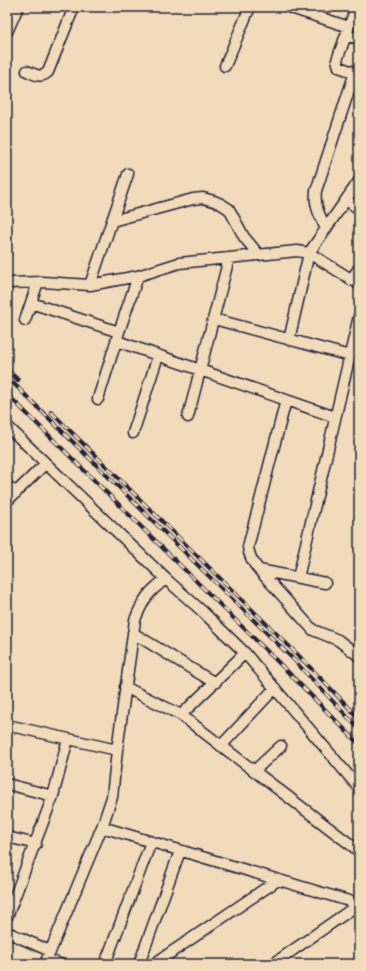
<svg xmlns="http://www.w3.org/2000/svg" width="366" height="971" viewBox="0 0 366 971" font-family="Mynerve,sans-serif">
<style>
.lines{fill:none;stroke-linecap:round;stroke-linejoin:round}
.minor-casing{stroke:#22223b;stroke-width:13}
.minor{stroke:#f1dbba;stroke-width:10}
.rail-casing{stroke:#22223b;stroke-width:4}
.rail{stroke:#f1dbba;stroke-width:2.5;stroke-dasharray:8;stroke-linecap:butt}
</style>
<rect width="100%" height="100%" fill="#f1dbba"/>
<filter id="ink" filterUnits="userSpaceOnUse"><feTurbulence type="fractalNoise" baseFrequency=".025" numOctaves="2"/><feDisplacementMap in="SourceGraphic" scale="8" xChannelSelector="R" yChannelSelector="G"/><feConvolveMatrix kernelMatrix="1 2 1 2 8 2 1 2 1" color-interpolation-filters="sRGB"/></filter>
<g filter="url(#ink)">
<g class="lines">
<!-- minor casing -->
<g class="minor-casing">
<path id="minor" d="M288 7 349 27
M359 9H357L354 13 337 60 339 67 359 74
M7 32 18 7
M346 35 359 39
M225 66 250 7
M27 71C34 74 41 79 48 72L74 7
M346 200 359 209
M112 221 193 199 203 198 214 201 221 204 229 209 244 237 259 255
M326 229C320 216 314 206 316 191L355 72
M351 280 359 268
M7 283 42 282 90 285 138 276 179 263 297 251 309 253 359 284
M90 285 128 174
M31 303 119 332 98 399
M214 319 350 356
M25 320 38 282
M119 332 138 276
M289 340 309 253 359 181
M117 341 335 417
M286 400 248 547C249 556 253 563 259 570L325 583
M188 417 229 258
M7 426 166 579C148 592 143 600 135 620L117 750 112 797 102 827 45 964
M133 433 158 356
M7 485 16 493
M7 501 45 464
M259 570 313 630 338 640 359 656
M298 578 359 316
M166 579 203 612 245 653 359 788
M133 633 215 683
M125 687 181 715 245 653
M181 715 359 851
M7 725 117 750
M221 746 275 688
M254 771 281 746
M7 784 53 796
M102 827 359 904
M7 837 36 844
M7 917 53 796 68 739
M7 932 50 951
M47 959 60 964
M105 964 151 842
M139 964 180 851
M154 964 278 880
M273 964 359 904"/>
</g>
<!-- minor -->
<use href="#minor" class="minor"/>
<!-- rail casing -->
<g class="rail-casing">
<path id="rail" d="M7 369 18 380
M7 377 292 658 359 729
M7 394 283 667 359 744
M51 412 297 654 359 718"/>
</g>
<!-- rail -->
<use href="#rail" class="rail"/>
</g>
</g>
<!-- margin -->
<rect width="366" height="971" fill="none" stroke="#f1dbba" stroke-width="24"/>
<rect x="12" y="12" width="342" height="947" fill="none" stroke="#22223b" stroke-width="1.5" filter="url(#ink)"/>
</svg>
